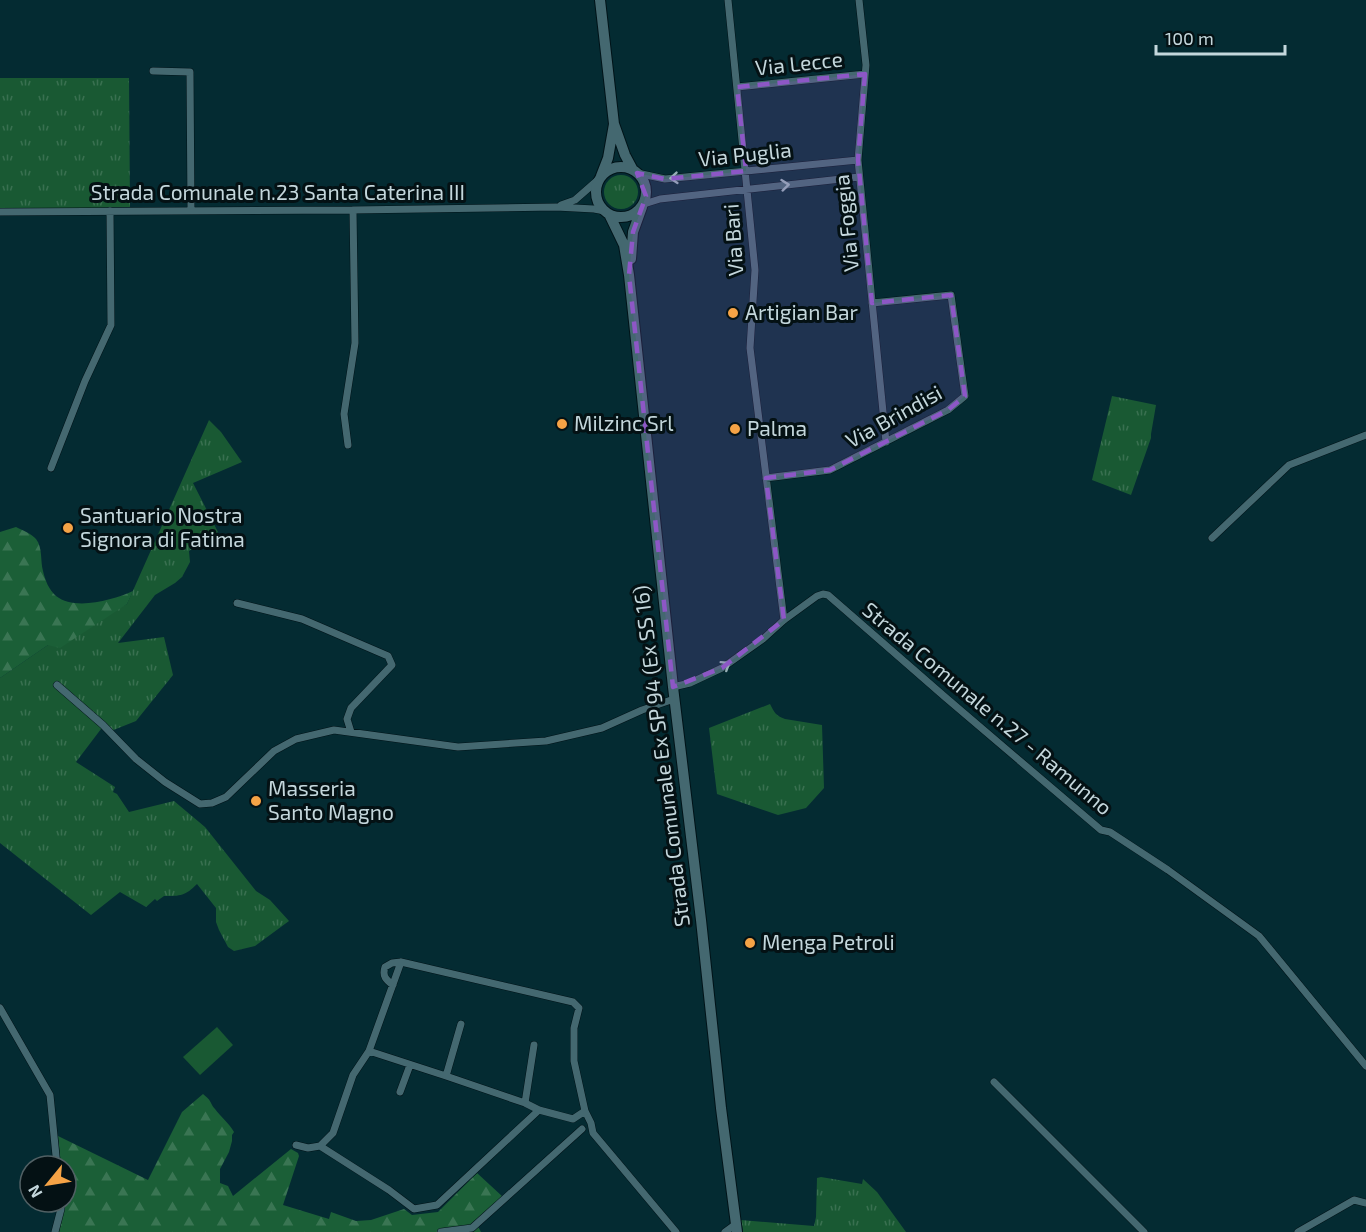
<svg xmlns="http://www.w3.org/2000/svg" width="1366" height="1232" viewBox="0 0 1366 1232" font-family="'Exo 2',sans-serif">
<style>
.grass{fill:url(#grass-tufts)}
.forest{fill:url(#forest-firs)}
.pitch{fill:#195933}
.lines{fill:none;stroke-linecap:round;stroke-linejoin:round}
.street-casing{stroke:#001318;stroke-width:8}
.secondary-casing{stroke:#001318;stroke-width:12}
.street{stroke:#446870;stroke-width:7}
.secondary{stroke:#446870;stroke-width:10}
.oneway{stroke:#97b0b6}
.marked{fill:#8d57c6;fill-opacity:0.2;stroke:#8d57c6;stroke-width:4.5;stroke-dasharray:12 8;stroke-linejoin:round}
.poi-dot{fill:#f5a346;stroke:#041114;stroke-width:2}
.labels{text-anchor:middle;stroke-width:6;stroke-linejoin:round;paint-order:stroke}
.street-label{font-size:21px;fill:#c4d7dc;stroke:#041114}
.poi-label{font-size:21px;fill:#c4d7dc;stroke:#041114;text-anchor:start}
</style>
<defs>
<pattern id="grass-tufts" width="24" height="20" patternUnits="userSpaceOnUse" patternTransform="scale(1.5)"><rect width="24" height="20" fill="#195933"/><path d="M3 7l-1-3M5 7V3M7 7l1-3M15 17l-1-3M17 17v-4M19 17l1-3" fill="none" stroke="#397050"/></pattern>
<pattern id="forest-firs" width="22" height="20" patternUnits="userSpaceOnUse" patternTransform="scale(1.5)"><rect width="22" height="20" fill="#1b5f37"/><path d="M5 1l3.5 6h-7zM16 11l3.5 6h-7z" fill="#3a7553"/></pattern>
</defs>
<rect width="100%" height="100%" fill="#042b32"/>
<!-- grass -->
<path class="grass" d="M0 78H129L130 207 0 211Z
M604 192a17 17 0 1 1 34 0a17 17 0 1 1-34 0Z
M1112 396 1156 405 1151 434V438L1131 495 1092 480Z
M209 420 221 432 242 462 193 483 218 532 189 551 190 562 182 577 175 583 155 595 118 643 164 637 173 675 136 721 111 731 105 726 101 729 76 762 115 787 113 792 117 794 129 812 174 801 205 827 256 891 270 900 289 921 255 946 234 951 228 947 219 930 216 922V908L197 884C185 896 181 896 164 896L157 901 155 899 146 907 120 892 91 915 0 843V678L48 645 127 604Z
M770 704C774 712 776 716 785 719L822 725 824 788 806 808 778 815 717 794 709 728Z
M821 1177 862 1184 863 1179 877 1192 906 1232H743L741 1220 814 1226 816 1217 817 1178Z"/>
<!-- forest -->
<path class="forest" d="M16 527C22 530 32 534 36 539 43 548 40 561 43 571 45 580 49 590 56 596 75 611 113 600 133 591L127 604 60 648 48 645 0 678V532Z
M203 1094C213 1102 209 1102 215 1109 221 1117 229 1123 234 1132L232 1135V1141L229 1152 220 1169V1183L228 1186 233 1196 291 1149 298 1153 299 1156 283 1205 329 1219 331 1212 356 1221 371 1220 404 1209 412 1215 438 1212 477 1173 503 1197 475 1221 481 1232H59L65 1202H66V1166H61L58 1136 148 1180 182 1112Z"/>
<!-- pitch -->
<path class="pitch" d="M217 1027 233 1045 200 1075 183 1057Z"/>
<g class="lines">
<!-- street casing -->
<g class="street-casing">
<path id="street" d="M728 0 755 270 750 348 784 620
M859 0 866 65 858 160 886 442
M153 71 190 72 191 211
M737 87 865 74
M637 173 665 179 858 160
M644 204 660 199 859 177
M561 205 575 200 599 179
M0 212 353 210 556 207 594 209 605 211
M348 445 344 414 355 343 353 210
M51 468 85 381 111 325 110 211
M766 478 830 470 948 410 965 396 951 295 872 303
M1212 538 1289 465 1366 435
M237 603 302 619 388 656 392 665 351 708 347 719 351 732
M57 685 103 725 136 759 165 782 200 804 212 803 226 797 274 751 296 739 334 730 458 747 546 741 602 728 642 710 674 699
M673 687 690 683 722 668 763 639 784 620 817 596 823 594 828 595 945 697 1101 830 1110 832 1168 870 1259 936 1366 1066
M393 985C386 980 382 976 385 967L392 963 401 962 573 1002 579 1008 574 1028V1061L585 1111 591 1123 593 1133 676 1232
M0 1008 50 1095 57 1166
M369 1051 446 1076 525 1103 539 1110 573 1119 585 1111
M446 1076 461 1024
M994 1082 1144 1232
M400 1092 410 1065
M525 1103 534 1045
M296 1145 308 1148 320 1146 389 1190 414 1209 437 1205 539 1110
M320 1146 333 1133 353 1075 369 1051 401 962
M55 1232 61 1209V1202
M441 1232 472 1228 582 1129
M725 1232 736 1224
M1298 1232 1354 1200 1366 1203"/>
</g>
<!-- secondary casing -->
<g class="secondary-casing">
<path id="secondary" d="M600 0 614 124 625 155 633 170
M596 192a25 25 0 1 1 50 0a25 25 0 1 1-50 0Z
M601 176 608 158 614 124
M609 214 624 245 629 275 673 687 701 920 721 1108 737 1232
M631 259 633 232 642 207"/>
</g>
<!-- street -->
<use href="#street" class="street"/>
<!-- secondary -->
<use href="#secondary" class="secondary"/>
</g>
<!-- one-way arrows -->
<defs><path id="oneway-chevron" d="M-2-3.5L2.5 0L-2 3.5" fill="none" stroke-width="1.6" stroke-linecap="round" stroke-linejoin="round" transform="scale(1.5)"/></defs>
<g class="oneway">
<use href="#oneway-chevron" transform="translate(674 178) rotate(175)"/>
<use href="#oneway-chevron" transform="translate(785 185) rotate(-6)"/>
<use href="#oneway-chevron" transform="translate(726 665) rotate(-32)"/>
</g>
<!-- marked area -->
<path class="marked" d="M865 74 858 160 872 303 951 295 965 396 948 410 830 470 766 478 784 620 722 668 673 687 629 275 633 232 646 196 637 173 665 179 746 171 737 87Z"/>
<!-- markers -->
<g class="poi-dot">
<circle cx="733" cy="313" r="6"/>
<circle cx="562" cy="424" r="6"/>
<circle cx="735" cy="429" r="6"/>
<circle cx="68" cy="528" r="6"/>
<circle cx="256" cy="801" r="6"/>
<circle cx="750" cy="943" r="6"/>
</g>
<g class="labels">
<!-- street labels -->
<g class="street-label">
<text transform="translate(799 64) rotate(-6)" y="7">Via Lecce</text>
<text transform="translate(745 155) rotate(-6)" y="7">Via Puglia</text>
<text x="278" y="200">Strada Comunale n.23 Santa Caterina III</text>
<text transform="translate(847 223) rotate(-96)" y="7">Via Foggia</text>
<text transform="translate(734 240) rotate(-94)" y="7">Via Bari</text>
<text transform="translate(894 417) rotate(-29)" y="7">Via Brindisi</text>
<text transform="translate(987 709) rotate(40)" y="7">Strada Comunale n.27 - Ramunno</text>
<text transform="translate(662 756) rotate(-97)" y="7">Strada Comunale Ex SP 94 (Ex SS 16)</text>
</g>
<!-- poi labels -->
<g class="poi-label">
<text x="745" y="320">Artigian Bar</text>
<text x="574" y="431">Milzinc Srl</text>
<text x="747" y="436">Palma</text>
<text x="80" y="523">Santuario Nostra<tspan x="80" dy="24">Signora di Fatima</tspan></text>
<text x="268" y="796">Masseria<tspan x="268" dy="24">Santo Magno</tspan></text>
<text x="762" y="950">Menga Petroli</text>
</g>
</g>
<!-- north arrow -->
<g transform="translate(48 1184) rotate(240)"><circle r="28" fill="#041114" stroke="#516064" stroke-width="1.5"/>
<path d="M0-4.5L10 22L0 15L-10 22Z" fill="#f5a346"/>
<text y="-9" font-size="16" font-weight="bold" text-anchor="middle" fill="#c4d7dc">N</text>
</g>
<!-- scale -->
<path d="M1156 45v9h129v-9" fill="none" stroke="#c4d7dc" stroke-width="3"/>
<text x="1165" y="45" font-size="18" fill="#c4d7dc" stroke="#041114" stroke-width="4.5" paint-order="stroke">100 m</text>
</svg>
